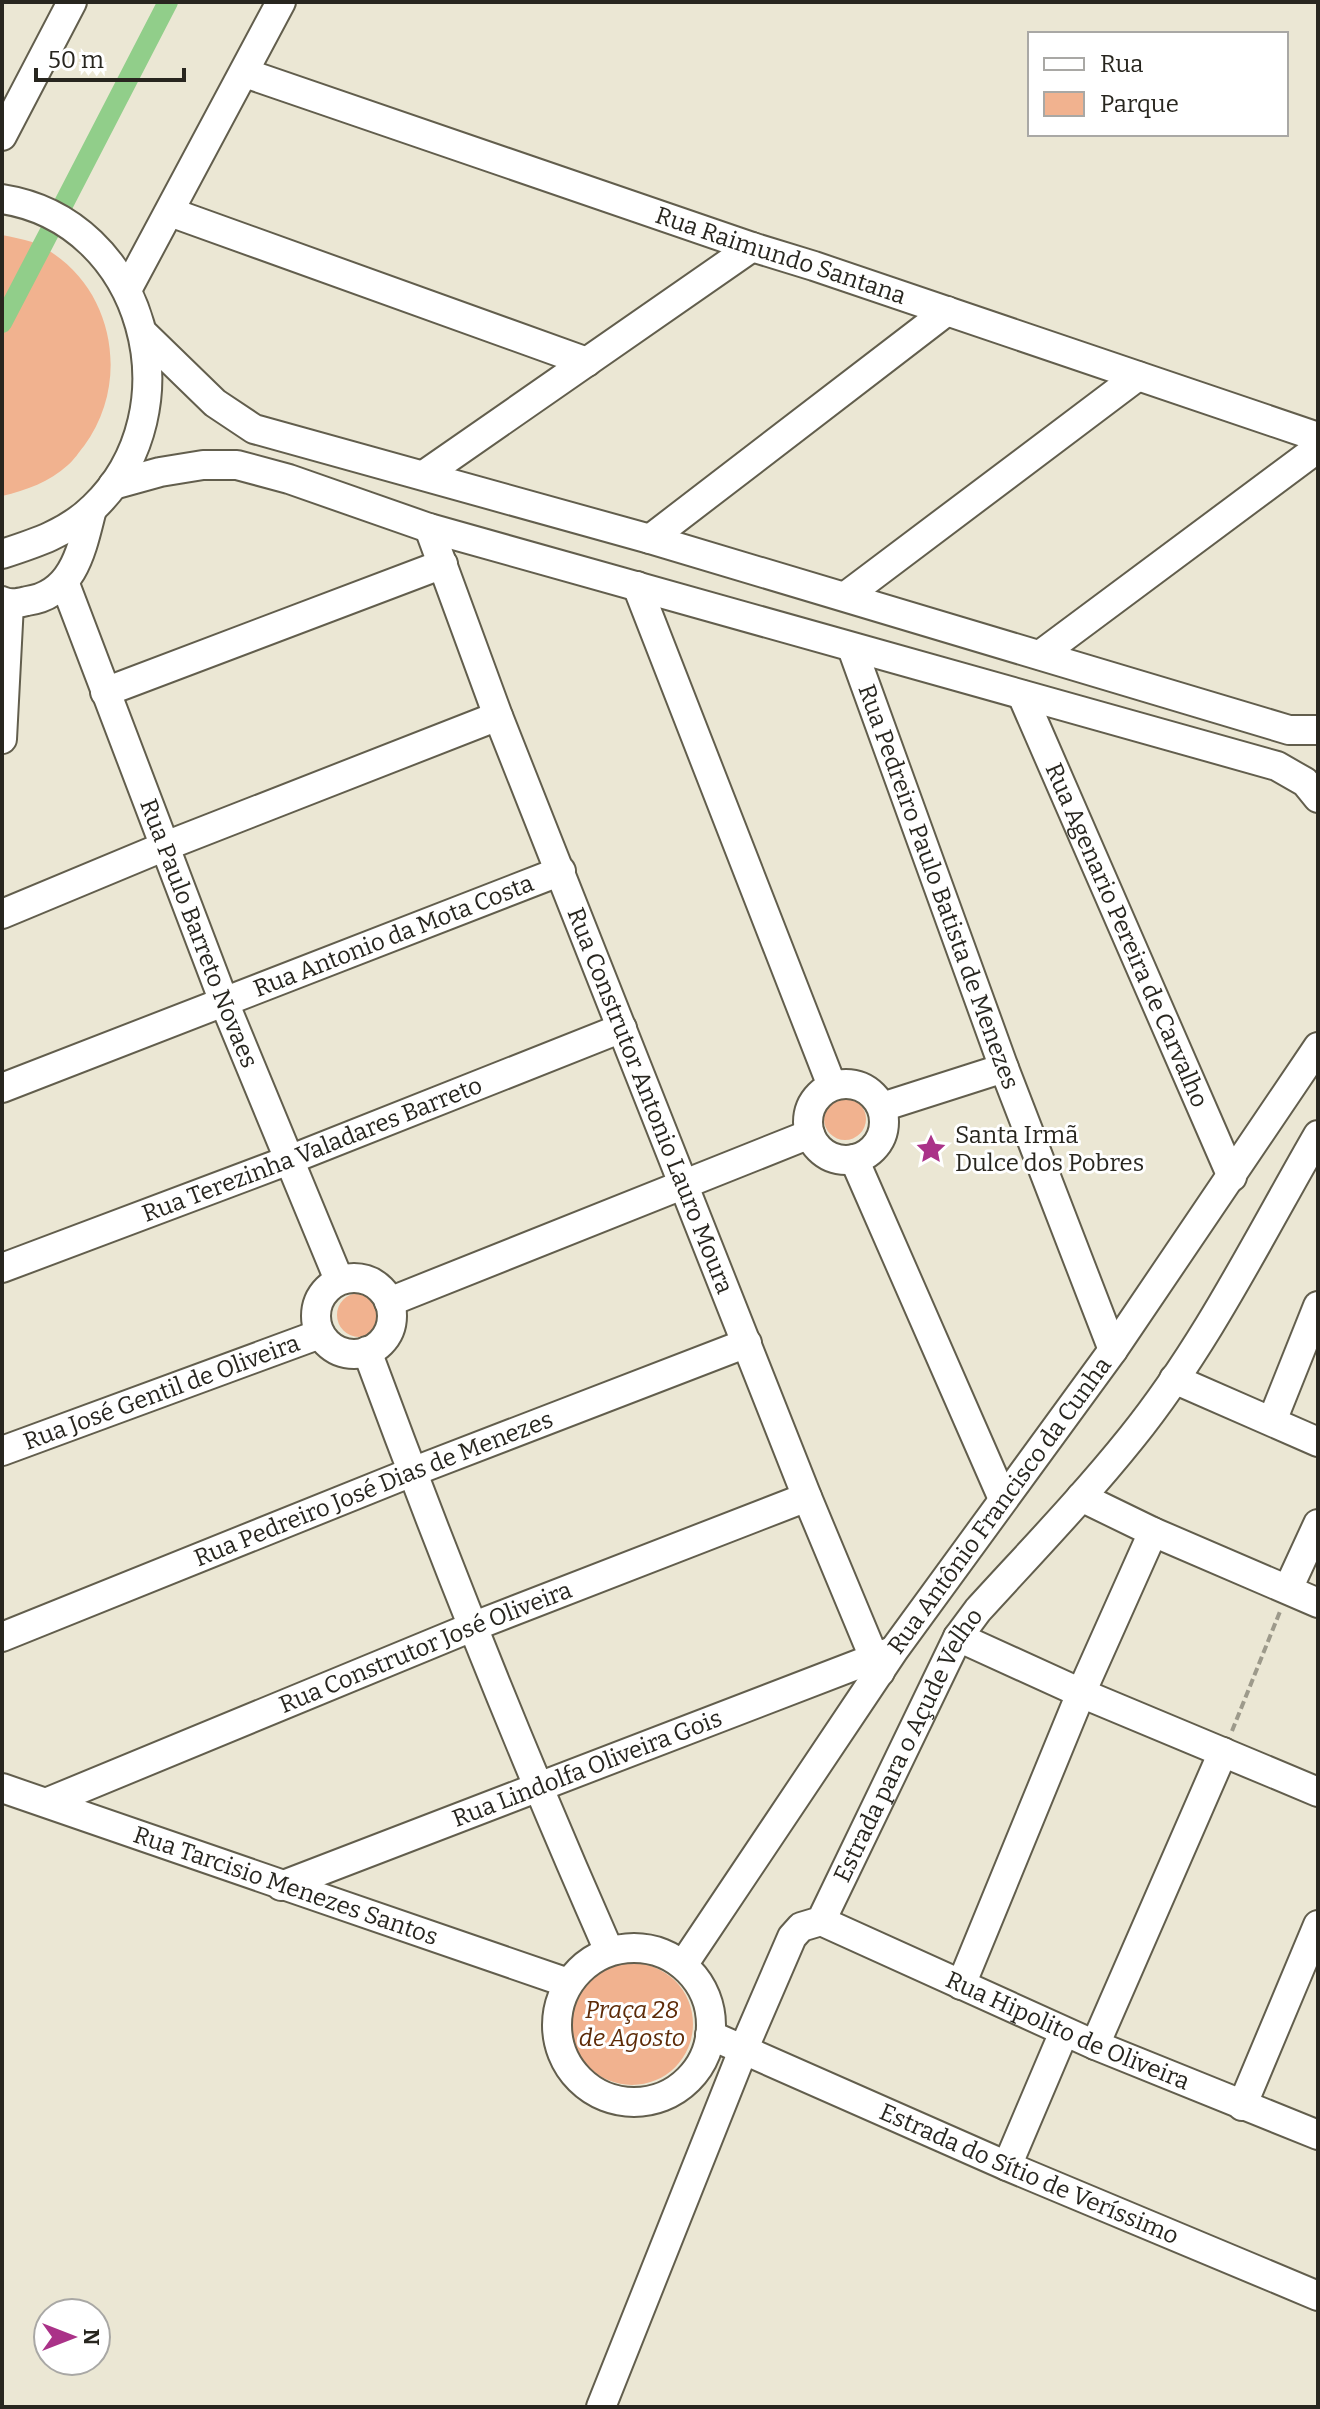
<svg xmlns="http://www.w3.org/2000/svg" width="1320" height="2409" viewBox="0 0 1320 2409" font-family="Bitter,serif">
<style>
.green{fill:#f1b28f}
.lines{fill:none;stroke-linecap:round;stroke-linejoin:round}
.canal{stroke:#91ce8a;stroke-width:20}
.minor-casing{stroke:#625e4d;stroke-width:32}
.path{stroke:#9d9a8b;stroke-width:4;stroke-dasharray:8 4;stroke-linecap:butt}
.minor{stroke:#fff;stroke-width:28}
.labels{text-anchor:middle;stroke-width:6;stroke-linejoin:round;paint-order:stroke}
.street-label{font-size:24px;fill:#28261f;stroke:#fff}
.poi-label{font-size:24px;fill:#28261f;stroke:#fff;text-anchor:start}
.park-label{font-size:24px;font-style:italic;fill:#5d2b08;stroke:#fff}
</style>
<rect width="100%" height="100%" fill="#ebe7d4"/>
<!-- green -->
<path class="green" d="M2 235C12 237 23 239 32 242 112 276 134 379 84 446 79 452 74 460 68 465 49 482 27 490 2 496Z
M824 1119a21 21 0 1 1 42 0a21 21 0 1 1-42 0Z
M337 1315a22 22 0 1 1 44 0a22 22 0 1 1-44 0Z
M571 2024a61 61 0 1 1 122 0a61 61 0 1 1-122 0Z"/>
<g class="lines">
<!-- canal -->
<path class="canal" d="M62 207 168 2
M2 323 51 229"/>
<!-- minor casing -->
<g class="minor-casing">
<g id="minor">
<path id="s1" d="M245 73 752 247 814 266 1318 437"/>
<path d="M2 136 72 2"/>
<path d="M2 199C145 221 196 410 93 508 67 533 36 543 2 554"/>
<path d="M170 212 587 362"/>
<path d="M127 290 281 2"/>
<path d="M144 334 215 403 254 429 650 539 1289 730H1318"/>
<path d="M424 475 752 247"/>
<path d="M113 485 160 472 203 465H237L289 479 429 528 1277 766 1305 782 1318 798"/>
<path id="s2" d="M429 528 498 716 807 1497 880 1672"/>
<path d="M650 539 947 311"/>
<path id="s3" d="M65 584 224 1002 339 1280"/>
<path d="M637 586 832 1086"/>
<path d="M846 596 1138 376"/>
<path d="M2 601C11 605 18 603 27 601 74 595 82 548 92 509"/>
<path id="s4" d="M852 648 1004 1068 1113 1350"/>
<path d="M1040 655 1318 448"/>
<path d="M105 692 443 564"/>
<path id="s5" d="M1022 695 1232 1177"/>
<path d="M2 739 9 604"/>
<path d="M2 914 163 847 498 716"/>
<circle cx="846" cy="1122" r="38"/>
<path id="s6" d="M2 1088 561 871"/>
<path d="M882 1107 1004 1068"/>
<path d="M854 1159 1003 1499"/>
<path id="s7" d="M2 1268 289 1160 622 1028"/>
<circle cx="354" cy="1316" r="38"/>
<path d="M389 1302 810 1134"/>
<path d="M367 1351C442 1554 522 1754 609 1951"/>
<path d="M1174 1379 1318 1442"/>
<path d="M1272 1421 1318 1306"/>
<path id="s8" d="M2 1451 320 1334"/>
<path d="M1081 1497 1153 1532 1318 1603"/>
<path d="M1288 1589 1318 1524"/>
<path id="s9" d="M2 1637 412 1472 747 1343"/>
<path d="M958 1637 1081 1693 1318 1792"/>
<path id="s10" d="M2 1788 568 1983"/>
<path id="s11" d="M48 1802 472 1627 807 1497"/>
<path id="s12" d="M281 1886 890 1652"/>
<path id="s13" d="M821 1921 1095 2045 1318 2135"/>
<circle cx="634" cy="2025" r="77"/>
<path id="s14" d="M683 1965 894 1650 1113 1350 1318 1047"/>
<path d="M961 1985 1081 1693 1153 1532"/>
<path id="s15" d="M710 2035 1007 2166 1318 2296"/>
<path d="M1095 2045 1223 1752"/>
<path d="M1242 2106 1318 1925"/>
<path d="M1007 2166 1064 2032"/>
<path id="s16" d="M601 2407 744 2048 792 1937 801 1927 821 1921 958 1637 978 1610C1030 1553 1084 1497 1132 1437 1206 1345 1259 1237 1318 1135"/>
</g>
</g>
<!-- path -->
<path class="path" d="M1232 1731 1281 1609"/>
<!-- minor -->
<use href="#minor" class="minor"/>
</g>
<!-- icons -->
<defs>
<g id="sight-bare" transform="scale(2.4)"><path d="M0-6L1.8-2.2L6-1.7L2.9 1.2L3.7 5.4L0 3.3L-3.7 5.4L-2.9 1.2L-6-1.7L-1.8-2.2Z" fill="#aa3288" stroke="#fff" stroke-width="2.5" paint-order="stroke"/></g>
</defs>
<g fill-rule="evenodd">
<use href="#sight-bare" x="931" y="1149"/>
</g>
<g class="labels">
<!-- street labels -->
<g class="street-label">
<text dy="8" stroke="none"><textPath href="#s1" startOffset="566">Rua Raimundo Santana</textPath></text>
<text dy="8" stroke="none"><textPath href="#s4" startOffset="254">Rua Pedreiro Paulo Batista de Menezes</textPath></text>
<text dy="8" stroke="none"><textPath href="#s3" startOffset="374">Rua Paulo Barreto Novaes</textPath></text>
<text dy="8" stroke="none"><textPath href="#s6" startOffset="420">Rua Antonio da Mota Costa</textPath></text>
<text dy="8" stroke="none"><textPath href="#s5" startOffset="262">Rua Agenario Pereira de Carvalho</textPath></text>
<text dy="8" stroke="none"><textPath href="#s2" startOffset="614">Rua Construtor Antonio Lauro Moura</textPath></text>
<text dy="8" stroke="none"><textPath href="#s7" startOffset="332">Rua Terezinha Valadares Barreto</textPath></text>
<text dy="8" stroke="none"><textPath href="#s8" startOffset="170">Rua José Gentil de Oliveira</textPath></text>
<text dy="8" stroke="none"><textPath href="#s9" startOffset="400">Rua Pedreiro José Dias de Menezes</textPath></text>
<text dy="8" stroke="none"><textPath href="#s14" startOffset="558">Rua Antônio Francisco da Cunha</textPath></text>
<text dy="8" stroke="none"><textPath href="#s11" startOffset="408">Rua Construtor José Oliveira</textPath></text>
<text dy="8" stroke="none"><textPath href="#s16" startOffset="738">Estrada para o Açude Velho</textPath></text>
<text dy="8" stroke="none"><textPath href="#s12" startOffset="328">Rua Lindolfa Oliveira Gois</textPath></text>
<text dy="8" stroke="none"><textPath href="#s10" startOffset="300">Rua Tarcisio Menezes Santos</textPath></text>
<text dy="8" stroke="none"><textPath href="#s13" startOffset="270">Rua Hipolito de Oliveira</textPath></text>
<text dy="8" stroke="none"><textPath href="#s15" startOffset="348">Estrada do Sítio de Veríssimo</textPath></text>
</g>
<!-- poi labels -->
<g class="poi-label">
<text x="955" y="1143">Santa Irmã<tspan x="955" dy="28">Dulce dos Pobres</tspan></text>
</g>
<!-- park labels -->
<g class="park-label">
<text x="632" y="2018">Praça 28<tspan x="632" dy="28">de Agosto</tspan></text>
</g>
</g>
<!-- border -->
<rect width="1320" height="2409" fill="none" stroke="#28261f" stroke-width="8"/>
<!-- legend -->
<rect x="1028" y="32" width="260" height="104" fill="#ffffff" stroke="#a9a8a5" stroke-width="2"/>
<rect x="1044" y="58" width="40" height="12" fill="#ffffff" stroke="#a9a8a5" stroke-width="2"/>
<text x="1100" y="72" font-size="24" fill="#28261f">Rua</text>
<rect x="1044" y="92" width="40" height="24" fill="#f1b28f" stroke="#a9a8a5" stroke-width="2"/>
<text x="1100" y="112" font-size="24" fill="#28261f">Parque</text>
<!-- north arrow -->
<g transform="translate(72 2337) rotate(90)"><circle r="38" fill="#ffffff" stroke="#a9a8a5" stroke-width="2"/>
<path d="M0-6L14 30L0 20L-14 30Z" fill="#aa3288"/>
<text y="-12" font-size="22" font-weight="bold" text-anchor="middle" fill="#28261f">N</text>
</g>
<!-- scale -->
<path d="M36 68v12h148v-12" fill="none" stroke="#28261f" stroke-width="4"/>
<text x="48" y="68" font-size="24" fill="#28261f" stroke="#ffffff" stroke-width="6" paint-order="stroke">50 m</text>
</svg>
